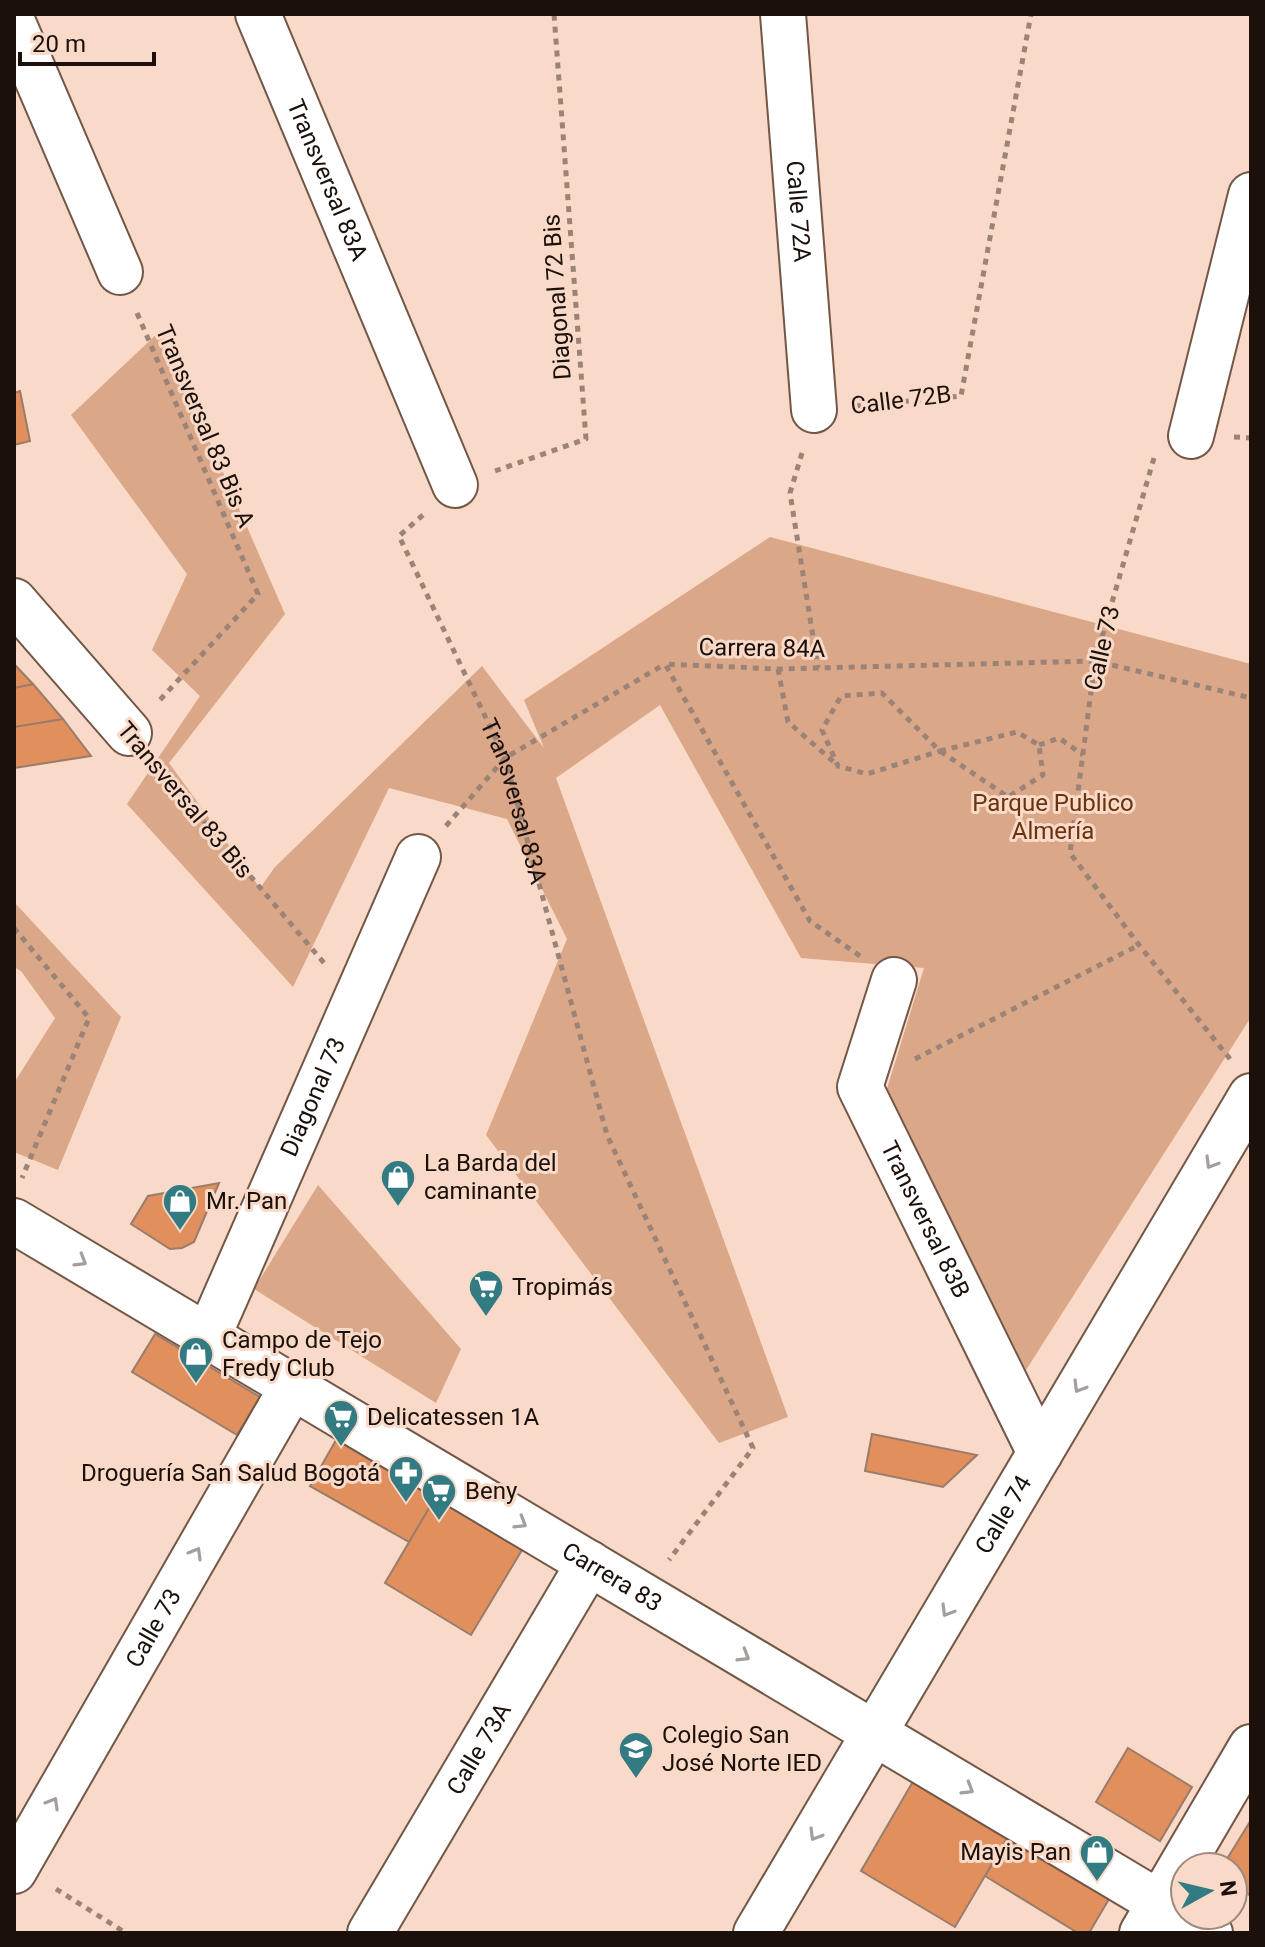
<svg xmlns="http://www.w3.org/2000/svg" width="1265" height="1947" viewBox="0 0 1265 1947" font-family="Roboto,sans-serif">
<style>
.green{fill:#dba789}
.building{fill:#e18f5d;stroke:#9a7c6c;stroke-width:2}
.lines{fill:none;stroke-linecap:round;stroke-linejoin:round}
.minor-casing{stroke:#725747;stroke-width:48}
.path{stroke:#9b8477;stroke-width:5;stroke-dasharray:6 6;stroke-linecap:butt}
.minor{stroke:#fff;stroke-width:44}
.oneway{stroke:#a49f9d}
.labels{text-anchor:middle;stroke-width:6;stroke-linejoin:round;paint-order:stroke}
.street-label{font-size:24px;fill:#1b100a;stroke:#f9d9c7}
.park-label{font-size:24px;fill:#68330d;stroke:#f9d9c7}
.poi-label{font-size:24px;fill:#1b100a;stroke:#f9d9c7;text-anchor:start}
</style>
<rect width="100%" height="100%" fill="#f9d9c7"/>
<!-- green -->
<path class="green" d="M161 330 285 614 169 763 260 888 275 867 482 666 544 748 524 700 770 537 1251 664V1017L1026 1370 886 1092 924 968 801 958 660 705 556 778 788 1417 719 1443 486 1135 567 939 507 819 389 788 293 987 127 804 200 696 152 650 187 574 71 415Z
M14 902 121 1017 58 1170 14 1152V1083L55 1018 21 971 14 967Z
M318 1185 461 1349 436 1403 254 1289Z"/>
<!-- building -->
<path class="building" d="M20 391 30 441 14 445V393Z
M14 664 33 684 14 688Z
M33 684 63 719 14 727V688Z
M63 719 91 756 14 768V727Z
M219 1183 194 1242 182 1248 170 1249 131 1224 148 1196Z
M155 1334 260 1397 237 1435 132 1372Z
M872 1434 977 1455 943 1487 865 1471Z
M336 1440 435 1498 409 1542 310 1486Z
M435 1498 522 1550 471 1635 385 1583Z
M1128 1748 1192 1787 1160 1841 1096 1802Z
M922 1766 1016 1823 955 1927 861 1871Z
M1251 1820V1896L1233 1885V1867H1222Z
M1016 1823 1119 1882 1089 1933H1078L985 1876Z"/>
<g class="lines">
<!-- minor casing -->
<g class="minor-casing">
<g id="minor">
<path id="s2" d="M258 14 455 485"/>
<path id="s3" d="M783 14 814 410"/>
<path d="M14 25 120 272"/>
<path d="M1191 436 1251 195"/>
<path d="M14 601 129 733"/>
<path id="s4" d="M894 980 860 1087 1040 1453"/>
<path id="s5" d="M14 1221 1210 1933"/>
<path id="s6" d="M208 1337 418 857"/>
<path id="s7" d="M14 1871 292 1387"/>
<path id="s8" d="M370 1933 589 1563"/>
<path id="s9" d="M756 1933 1251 1096"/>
<path d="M1142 1933 1251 1747"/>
</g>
</g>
<!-- path -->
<g class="path">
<path d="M137 313 258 594 158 702"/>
<path d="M855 406 961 396 1031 14"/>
<path d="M1234 437 1251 438"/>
<path d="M802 453 790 493 818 668"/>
<path d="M1154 458 1095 661 1070 853 1139 945 1230 1059"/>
<path d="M495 471 586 439 554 14"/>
<path id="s1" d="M423 515 399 536 505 758 607 1135 753 1448 669 1560"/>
<path d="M778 669 788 722 835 763"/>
<path d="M1039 745 1059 738 1083 755"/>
<path d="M940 751 1017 732 1039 745 1043 775 1008 797 940 751 882 693 841 696 822 730 838 766 867 774 940 751"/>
<path d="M157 766 324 963"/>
<path d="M446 826 505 758 665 664"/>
<path d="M14 928 89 1018 22 1178"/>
<path d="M860 956 810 921 665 664 778 669 1095 661 1251 698"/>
<path d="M915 1059 1139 945"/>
<path d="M56 1889 126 1933"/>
</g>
<!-- minor -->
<use href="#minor" class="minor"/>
</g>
<!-- one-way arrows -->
<defs><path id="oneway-chevron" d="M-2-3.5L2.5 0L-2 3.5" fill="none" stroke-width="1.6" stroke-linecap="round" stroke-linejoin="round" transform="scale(2)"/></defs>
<g class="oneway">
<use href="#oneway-chevron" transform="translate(1211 1163) rotate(121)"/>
<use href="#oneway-chevron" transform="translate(81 1261) rotate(31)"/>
<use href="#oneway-chevron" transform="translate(1079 1387) rotate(121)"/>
<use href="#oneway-chevron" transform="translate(521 1523) rotate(31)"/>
<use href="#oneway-chevron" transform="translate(196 1553) rotate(-60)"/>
<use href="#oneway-chevron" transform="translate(947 1611) rotate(121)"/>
<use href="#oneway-chevron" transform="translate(744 1656) rotate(31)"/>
<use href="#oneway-chevron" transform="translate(968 1789) rotate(31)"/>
<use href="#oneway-chevron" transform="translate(53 1803) rotate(-60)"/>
<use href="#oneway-chevron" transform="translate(815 1835) rotate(121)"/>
</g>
<!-- icons -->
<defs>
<g id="shop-pin" transform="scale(1.8)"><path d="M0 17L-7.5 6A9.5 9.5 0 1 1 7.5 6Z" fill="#337b82" stroke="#f9d9c7"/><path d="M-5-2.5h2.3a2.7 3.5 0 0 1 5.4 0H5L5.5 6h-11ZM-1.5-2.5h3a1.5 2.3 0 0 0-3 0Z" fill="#fff"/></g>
<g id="supermarket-pin" transform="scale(1.8)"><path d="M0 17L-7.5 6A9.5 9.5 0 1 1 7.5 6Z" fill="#337b82" stroke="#f9d9c7"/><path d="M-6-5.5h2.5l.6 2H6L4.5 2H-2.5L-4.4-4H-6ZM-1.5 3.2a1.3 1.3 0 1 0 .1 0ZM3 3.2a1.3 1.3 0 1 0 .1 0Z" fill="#fff"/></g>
<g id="pharmacy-pin" transform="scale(1.8)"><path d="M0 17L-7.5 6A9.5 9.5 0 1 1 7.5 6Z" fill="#337b82" stroke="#f9d9c7"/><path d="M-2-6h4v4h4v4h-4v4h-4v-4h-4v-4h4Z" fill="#fff"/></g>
<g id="school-pin" transform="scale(1.8)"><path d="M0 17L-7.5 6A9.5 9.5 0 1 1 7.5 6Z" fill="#337b82" stroke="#f9d9c7"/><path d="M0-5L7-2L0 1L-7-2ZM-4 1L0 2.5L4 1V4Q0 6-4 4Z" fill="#fff"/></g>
</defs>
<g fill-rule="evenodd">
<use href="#shop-pin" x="398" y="1177"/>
<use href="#shop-pin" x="180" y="1201"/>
<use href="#supermarket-pin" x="486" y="1287"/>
<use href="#shop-pin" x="196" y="1354"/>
<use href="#supermarket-pin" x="341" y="1417"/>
<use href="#pharmacy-pin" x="406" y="1473"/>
<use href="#supermarket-pin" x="439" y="1491"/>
<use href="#school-pin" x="636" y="1749"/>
<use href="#shop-pin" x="1097" y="1852"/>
</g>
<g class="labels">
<!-- street labels -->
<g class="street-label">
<text dy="8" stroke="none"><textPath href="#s2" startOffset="180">Transversal 83A</textPath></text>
<text dy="8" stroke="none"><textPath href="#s3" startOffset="198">Calle 72A</textPath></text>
<text transform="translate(557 297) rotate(-94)" y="8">Diagonal 72 Bis</text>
<text transform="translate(901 400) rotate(-7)" y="8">Calle 72B</text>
<text transform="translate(205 426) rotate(67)" y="8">Transversal 83 Bis A</text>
<text transform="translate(762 648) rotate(1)" y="8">Carrera 84A</text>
<text transform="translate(1102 648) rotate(-77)" y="8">Calle 73</text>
<text transform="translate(185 800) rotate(50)" y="8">Transversal 83 Bis</text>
<text dy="8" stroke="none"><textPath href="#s1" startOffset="322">Transversal 83A</textPath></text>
<text dy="8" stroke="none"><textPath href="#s6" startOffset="262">Diagonal 73</textPath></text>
<text dy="8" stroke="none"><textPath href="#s4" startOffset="260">Transversal 83B</textPath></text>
<text dy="8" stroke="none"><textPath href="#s9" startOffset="486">Calle 74</textPath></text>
<text dy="8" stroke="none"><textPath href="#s5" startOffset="696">Carrera 83</textPath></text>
<text dy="8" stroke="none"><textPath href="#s7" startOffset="280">Calle 73</textPath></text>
<text dy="8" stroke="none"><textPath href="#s8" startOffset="214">Calle 73A</textPath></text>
</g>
<!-- park labels -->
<g class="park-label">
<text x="1053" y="811">Parque Publico<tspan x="1053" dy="28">Almería</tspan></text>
</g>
<!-- poi labels -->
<g class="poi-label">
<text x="424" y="1171">La Barda del<tspan x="424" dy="28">caminante</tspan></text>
<text x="206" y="1209">Mr. Pan</text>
<text x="512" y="1295">Tropimás</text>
<text x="222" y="1348">Campo de Tejo<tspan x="222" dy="28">Fredy Club</tspan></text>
<text x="367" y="1425">Delicatessen 1A</text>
<text x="380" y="1481" text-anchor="end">Droguería San Salud Bogotá</text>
<text x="465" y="1499">Beny</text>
<text x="662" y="1743">Colegio San<tspan x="662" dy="28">José Norte IED</tspan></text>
<text x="1071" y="1860" text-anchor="end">Mayis Pan</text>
</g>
</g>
<!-- border -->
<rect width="1265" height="1947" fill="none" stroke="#1b100a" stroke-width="32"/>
<!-- north arrow -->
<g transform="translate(1209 1891) rotate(82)"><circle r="38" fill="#f9d9c7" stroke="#a0897b" stroke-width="2"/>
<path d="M0-6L14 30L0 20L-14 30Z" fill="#337b82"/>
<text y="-12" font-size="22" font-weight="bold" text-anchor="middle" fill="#1b100a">N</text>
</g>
<!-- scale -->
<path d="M20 52v12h134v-12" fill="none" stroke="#1b100a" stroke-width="4"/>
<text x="32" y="52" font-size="24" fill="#1b100a" stroke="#f9d9c7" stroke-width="6" paint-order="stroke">20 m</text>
</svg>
